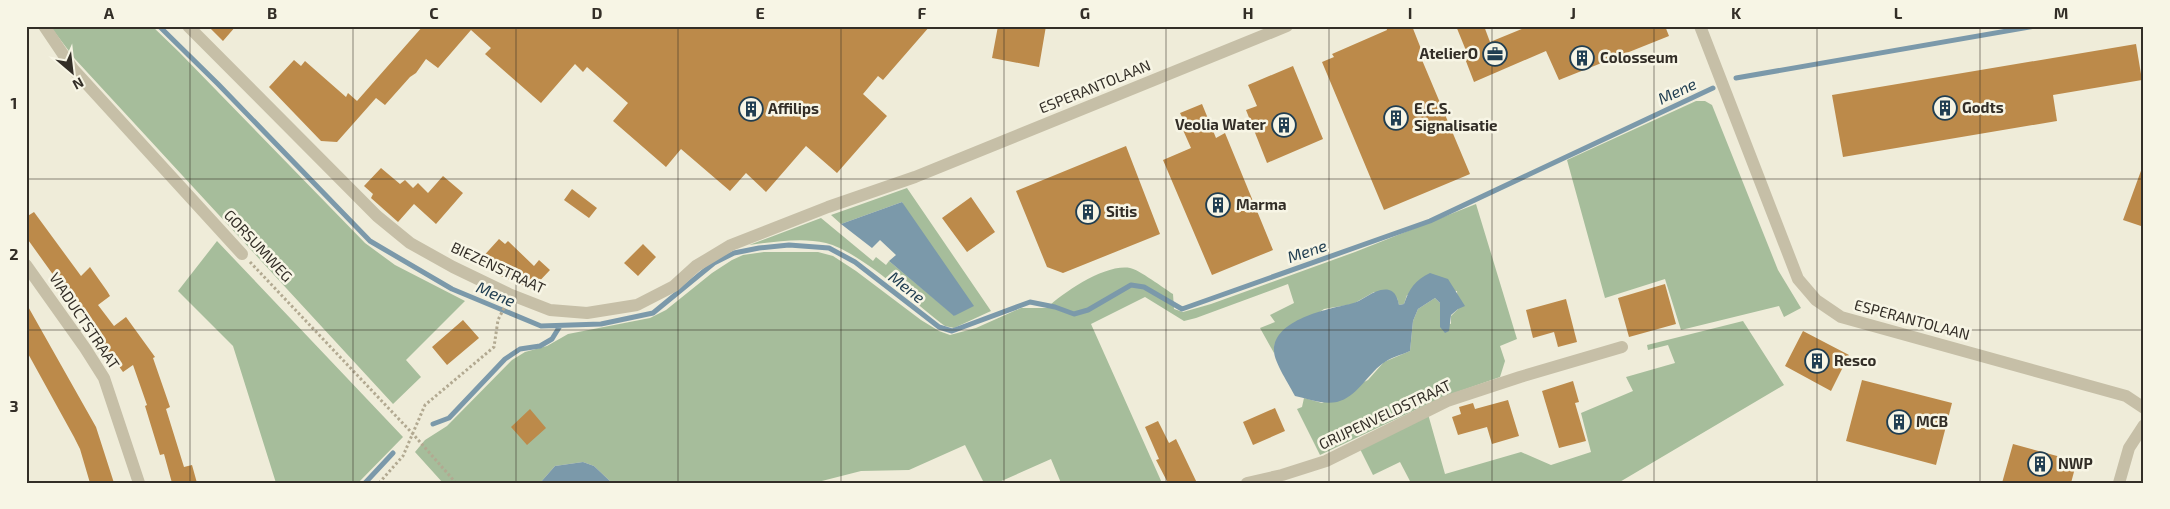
<svg xmlns="http://www.w3.org/2000/svg" width="2170" height="509" viewBox="0 0 2170 509" font-family="'Exo 2',sans-serif">
<style>
.green{fill:#a6bd9b}
.water{fill:#7b99aa}
.lines{fill:none;stroke-linecap:round;stroke-linejoin:round}
.stream{stroke:#7b99aa;stroke-width:5}
.building{fill:#bc8a4a}
.path{stroke:#b2a991;stroke-width:3;stroke-dasharray:2.5 2.5;stroke-linecap:butt}
.street{stroke:#c6bfa7;stroke-width:12}
.grid{fill:none;stroke:#332e27;stroke-width:1;stroke-opacity:0.55}
.labels{text-anchor:middle;stroke-width:5;stroke-linejoin:round;paint-order:stroke}
.poi-label{font-size:15px;font-weight:bold;fill:#332e27;stroke:#f7f5e5;text-anchor:start}
.street-label{font-size:15px;fill:#332e27;stroke:#f7f5e5}
.water-label{font-size:16px;font-style:italic;fill:#203e51;stroke:#f7f5e5}
.neatline{fill:none;stroke:#332e27;stroke-width:2}
.grid-label{font-size:16px;text-anchor:middle;font-weight:bold;fill:#332e27}
</style>
<rect width="100%" height="100%" fill="#efecd9"/>
<!-- green -->
<path class="green" d="M50 26H152L179 52 365 243 395 265 465 301 406 360 421 377 393 404 75 59Z
M1696 101H1705L1712 105 1778 270 1801 308 1784 317 1779 306 1681 330 1665 279 1605 298 1567 160Z
M907 188 991 311 954 328 945 326C914 303 861 252 826 243 801 237 774 242 749 245L821 218 873 261 876 257 886 265 889 261 955 316 902 202 841 224 831 215Z
M1476 204 1517 339 1500 346 1505 361 1500 377 1443 397 1320 455 1297 409 1302 407 1304 398 1322 403 1368 380 1384 362 1410 351 1413 321 1418 309 1435 298 1440 303V320L1451 324V316L1458 309 1457 291 1407 295 1404 304 1399 305 1397 298 1374 292 1353 304 1324 309 1275 343 1274 353 1260 328 1275 322 1270 315 1294 303 1288 284 1196 318 1184 321 1145 297 1091 324 1162 483H1061L1051 459 997 483H984L965 445 909 470 861 471 814 483H612L594 466 583 462 555 466 540 483H443L415 452 425 440 447 426 512 360 525 352 547 346 568 334 650 318 666 310 712 273 732 260 743 255 764 252H818L833 256 856 271 921 320 939 331 950 335 976 328 1021 308H1047C1064 292 1105 264 1130 268 1138 269 1165 289 1173 294L1174 309 1183 312 1211 304 1355 252Z
M217 241 403 437 358 483H276L233 346 178 291Z
M1743 321 1784 385 1618 483H1411L1400 462 1373 475 1360 449 1428 414 1445 474 1521 452 1551 465 1591 452 1581 413 1633 391 1626 377 1675 363 1668 345 1648 350 1647 345Z"/>
<!-- water -->
<path class="water" d="M902 202 974 306 954 316 889 261 896 255 880 240 872 248 841 224Z
M1430 273 1448 279 1465 306 1458 309 1451 315 1449 331 1445 333 1440 327V303L1435 298 1418 309 1413 321 1410 351C1401 355 1389 358 1382 364 1367 375 1357 397 1337 402 1323 405 1309 399 1295 396 1290 386 1274 362 1274 351 1273 320 1327 309 1350 304 1363 302 1375 287 1389 290 1395 291 1398 299 1399 305L1404 304C1409 289 1415 280 1430 273Z
M583 462 594 466 612 483H540L555 466Z"/>
<g class="lines">
<!-- stream -->
<path class="stream" d="M159 26 218 84 370 241 452 289 541 326 601 324 653 313 714 263 734 253 759 248 789 245 829 248 855 262 939 327 952 331 1030 302 1055 307 1074 314 1088 310 1131 285 1144 287 1182 309 1430 221 1713 88
M1736 78 2035 26
M433 424 449 418 505 359 520 349 540 346 552 339 560 326
M365 483 393 453"/>
</g>
<!-- building -->
<path class="building" d="M208 26H236L223 41Z
M423 26H930L883 80 878 76 863 94 887 116 837 173 806 146 766 192 746 173 730 191 681 149 666 167 613 121 628 103 587 67 583 72 575 64 541 103 485 54 491 48 471 30 438 68 426 59 416 73 410 77 385 105 376 98 337 142 321 141 269 87 294 60 301 66 305 61 346 97 348 93 357 101Z
M998 26H1046L1039 67 992 58Z
M1386 26H1412L1425 59 1422 60 1470 174 1384 210 1322 62 1334 57 1332 54 1387 30Z
M1456 26H1484L1490 42 1529 26H1665L1669 36 1559 80 1546 51 1474 82 1464 56 1467 53Z
M2136 44 2142 80 2053 95 2057 121 1843 157 1832 95Z
M1293 66 1323 139 1267 163 1246 110 1257 106 1248 85Z
M1202 104 1216 138 1225 133 1273 250 1212 275 1163 160 1191 148 1179 121 1183 119 1180 113Z
M1126 146 1160 234 1063 273 1047 267 1016 191Z
M381 168 400 184 405 180 413 188 418 183 428 193 443 176 463 193 436 224 414 204 398 222 371 198 373 194 364 186Z
M2142 168H2144V227L2123 220Z
M572 189 597 208 589 218 564 200Z
M971 197 995 232 967 252 942 218Z
M34 212 81 276 90 267 107 291 110 296 98 305 114 326 126 317 155 357 153 358 170 407 166 409 184 467 192 465 197 483H172L164 454 160 455 145 406 147 405 133 365 123 372 26 237V217Z
M499 239 505 244 508 241 534 266 539 260 550 270 532 289 498 275 480 260Z
M643 244 656 257 638 276 624 263Z
M1665 284 1676 324 1629 337 1618 298Z
M1566 299 1577 342 1558 347 1554 332 1533 338 1526 310Z
M26 303 96 427 114 483H90L80 449 74 437 26 350Z
M463 320 479 338 447 365 432 347Z
M1803 331 1849 355 1831 391 1785 366Z
M1862 380 1952 403 1936 465 1846 441Z
M1573 381 1579 402 1575 403 1586 441 1559 448 1542 391Z
M1508 400 1519 436 1492 444 1487 427 1458 435 1452 417 1461 414 1459 407 1473 403 1475 409Z
M1275 408 1285 431 1253 445 1243 422Z
M530 409 546 428 527 445 511 427Z
M1158 421 1169 443 1176 439 1197 483H1168L1156 460 1159 459 1145 427Z
M2013 444 2072 460 2075 468 2071 483H2002Z"/>
<g class="lines">
<!-- path -->
<path class="path" d="M250 262 413 434 456 483
M379 483 403 456 425 405 494 347 498 320 505 306"/>
<!-- street -->
<path class="street" d="M44 26 73 69 242 254
M188 26 377 216 410 243 453 267 509 294 550 310 587 313 637 305 674 286 696 266 731 245 828 207 915 177 1287 26
M1700 26 1798 279 1816 300 1841 317 2126 396 2144 408
M26 265 85 348 104 378 139 483
M1247 483 1282 475 1326 461 1447 401 1520 377 1622 347
M2119 483 2129 448 2144 425"/>
</g>
<!-- grid -->
<path class="grid" d="M190 26V483M353 26V483M516 26V483M678 26V483M841 26V483M1004 26V483M1166 26V483M1329 26V483M1492 26V483M1654 26V483M1817 26V483M1980 26V483M26 179H2144M26 330H2144"/>
<!-- icons -->
<defs>
<g id="office-ring" transform="scale(1.25)"><circle r="9.5" fill="#f7f5e5" stroke="#203e51" stroke-width="1.5"/><path d="M-6-3h4V-5.5h4V-3h4V5H-6ZM-1-4.5V-3h2v-1.5ZM-6 0V1H6V0Z" fill="#203e51"/></g>
<g id="building-ring" transform="scale(1.25)"><circle r="9.5" fill="#f7f5e5" stroke="#203e51" stroke-width="1.5"/><path d="M-4-6H4V6H1V3H-1V6H-4ZM-2.5-4.3h1.7v1.8h-1.7ZM.8-4.3h1.7v1.8H.8ZM-2.5-1h1.7V.8h-1.7ZM.8-1h1.7V.8H.8Z" fill="#203e51"/></g>
</defs>
<g fill-rule="evenodd">
<use href="#office-ring" x="1495" y="54"/>
<use href="#building-ring" x="1582" y="58"/>
<use href="#building-ring" x="1945" y="108"/>
<use href="#building-ring" x="751" y="109"/>
<use href="#building-ring" x="1396" y="118"/>
<use href="#building-ring" x="1284" y="125"/>
<use href="#building-ring" x="1218" y="205"/>
<use href="#building-ring" x="1088" y="212"/>
<use href="#building-ring" x="1817" y="361"/>
<use href="#building-ring" x="1899" y="422"/>
<use href="#building-ring" x="2040" y="464"/>
</g>
<g class="labels">
<!-- poi labels -->
<g class="poi-label">
<text x="1478" y="59" text-anchor="end">AtelierO</text>
<text x="1600" y="63">Colosseum</text>
<text x="1962" y="113">Godts</text>
<text x="768" y="114">Affilips</text>
<text x="1414" y="114">E.C.S.<tspan x="1414" dy="17">Signalisatie</tspan></text>
<text x="1266" y="130" text-anchor="end">Veolia Water</text>
<text x="1236" y="210">Marma</text>
<text x="1106" y="217">Sitis</text>
<text x="1834" y="366">Resco</text>
<text x="1916" y="427">MCB</text>
<text x="2058" y="469">NWP</text>
</g>
<!-- street labels -->
<g class="street-label">
<text transform="translate(1095 87) rotate(-22)" y="5">ESPERANTOLAAN</text>
<text transform="translate(258 246) rotate(47)" y="5">GORSUMWEG</text>
<text transform="translate(498 268) rotate(25)" y="5">BIEZENSTRAAT</text>
<text transform="translate(1912 320) rotate(15)" y="5">ESPERANTOLAAN</text>
<text transform="translate(84 321) rotate(56)" y="5">VIADUCTSTRAAT</text>
<text transform="translate(1385 415) rotate(-25)" y="5">GRIJPENVELDSTRAAT</text>
</g>
<!-- water labels -->
<g class="water-label">
<text transform="translate(1677 91) rotate(-25)" y="6">Mene</text>
<text transform="translate(1307 251) rotate(-19)" y="6">Mene</text>
<text transform="translate(907 287) rotate(38)" y="6">Mene</text>
<text transform="translate(496 294) rotate(23)" y="6">Mene</text>
</g>
</g>
<!-- border -->
<rect width="2170" height="509" fill="none" stroke="#f7f5e5" stroke-width="55"/>
<!-- north arrow -->
<g transform="translate(72 72) rotate(152)" stroke="#f7f5e5" stroke-width="4" paint-order="stroke">
<path d="M0-4L9 19L0 12L-9 19Z" fill="#332e27"/>
<text y="-8" font-size="14" font-weight="bold" text-anchor="middle" fill="#332e27">N</text>
</g>
<rect x="28" y="28" width="2114" height="454" class="neatline"/>
<g class="grid-label">
<text x="109" y="19">A</text>
<text x="272" y="19">B</text>
<text x="434" y="19">C</text>
<text x="597" y="19">D</text>
<text x="760" y="19">E</text>
<text x="922" y="19">F</text>
<text x="1085" y="19">G</text>
<text x="1248" y="19">H</text>
<text x="1410" y="19">I</text>
<text x="1573" y="19">J</text>
<text x="1736" y="19">K</text>
<text x="1898" y="19">L</text>
<text x="2061" y="19">M</text>
<text x="14" y="109">1</text>
<text x="14" y="260">2</text>
<text x="14" y="412">3</text>
</g>
</svg>
